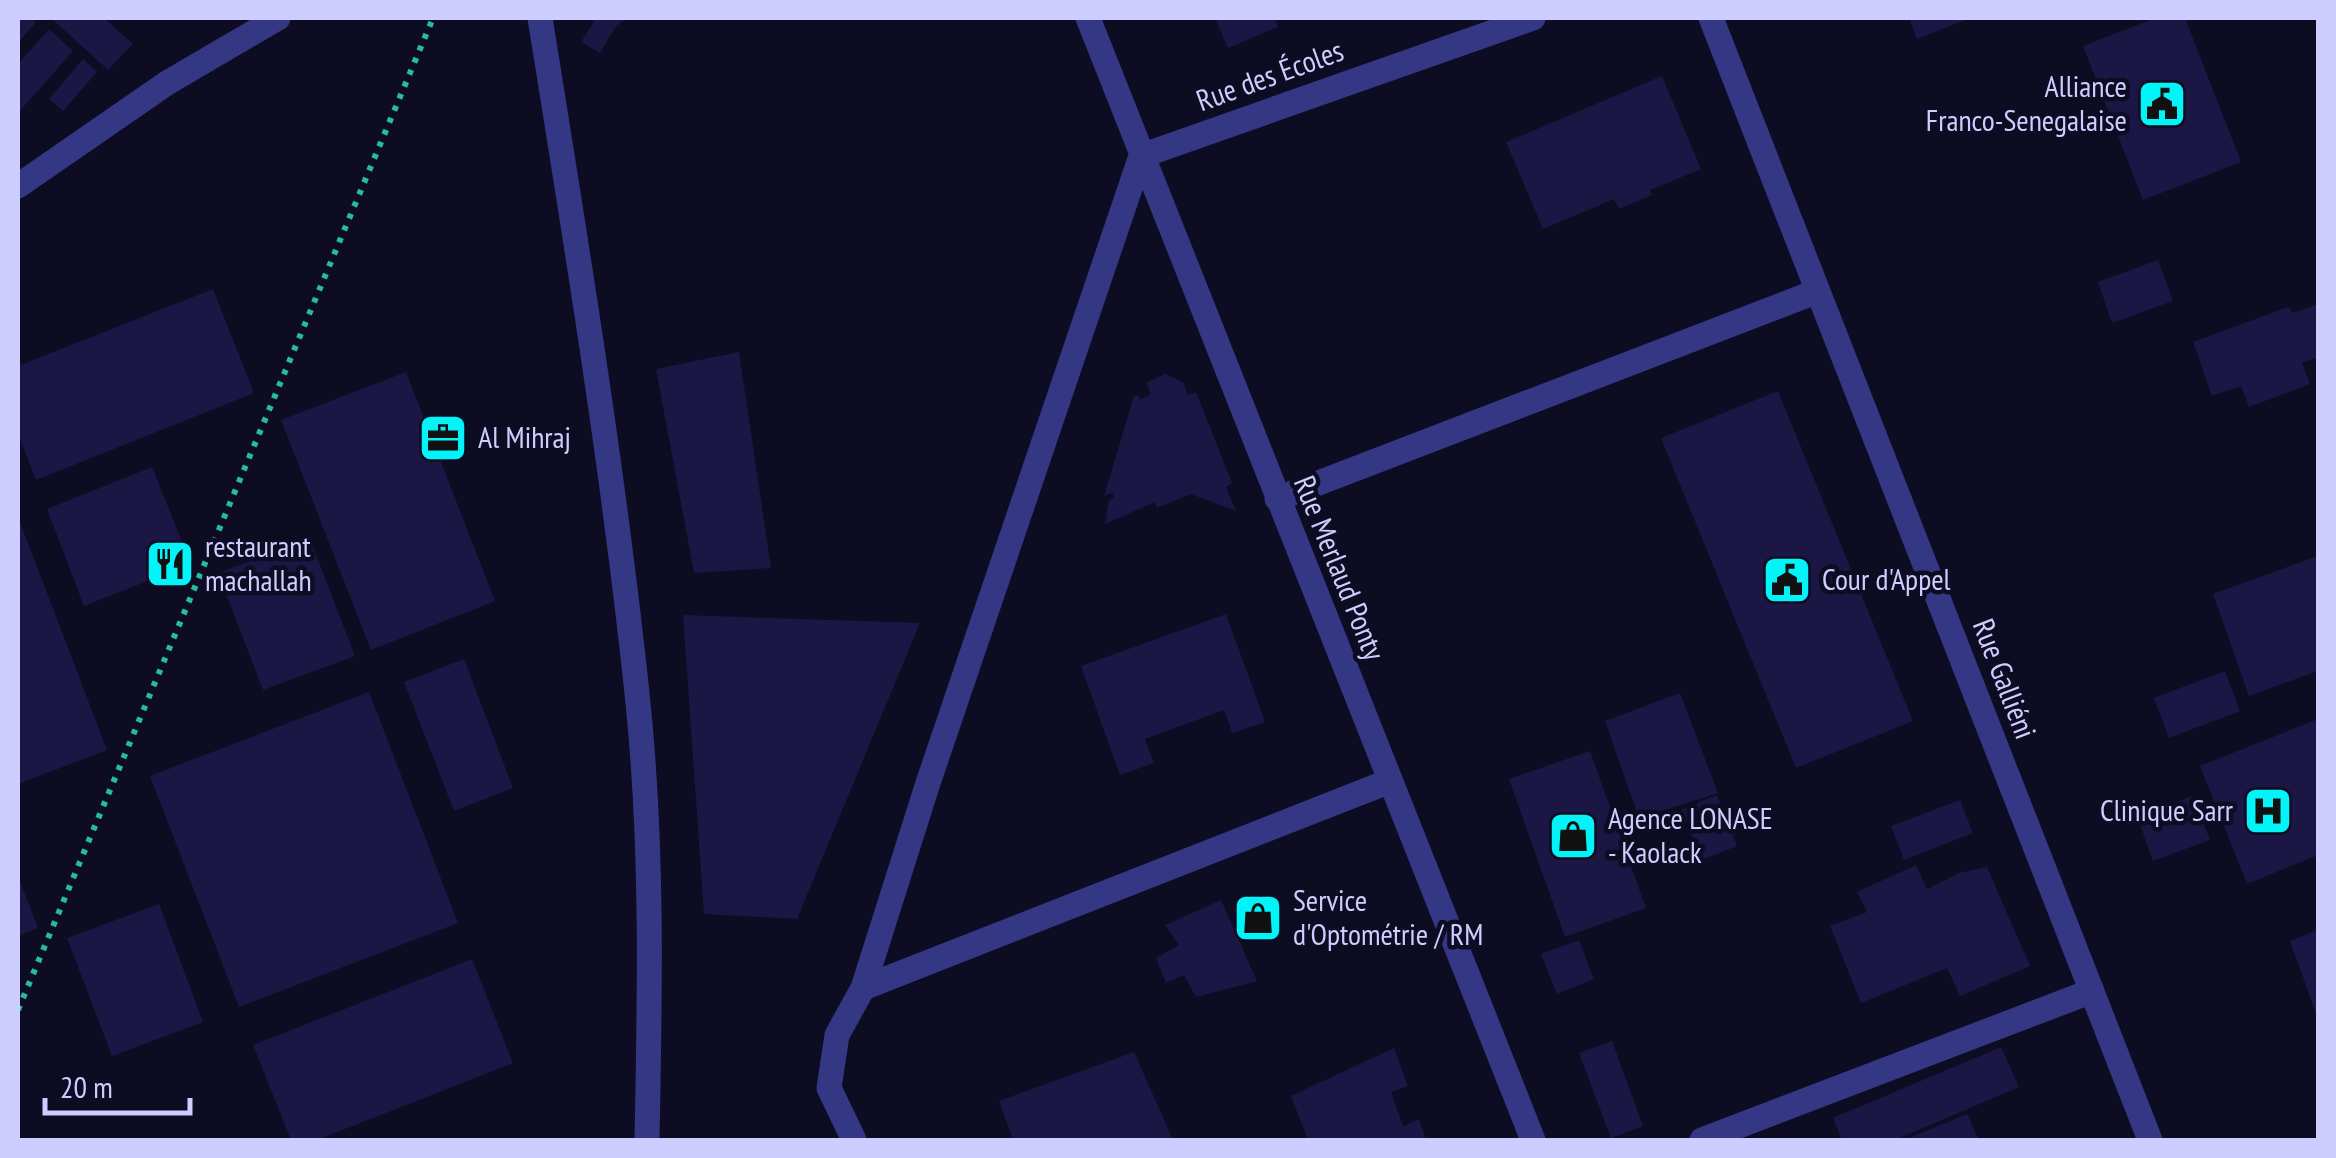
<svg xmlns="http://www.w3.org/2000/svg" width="2336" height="1158" viewBox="0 0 2336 1158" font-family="'PT Sans Narrow',sans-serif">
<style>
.building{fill:#1c1644}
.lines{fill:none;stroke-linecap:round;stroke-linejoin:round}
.path{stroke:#25bba5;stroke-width:6;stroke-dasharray:5 8;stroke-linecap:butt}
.minor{stroke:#333784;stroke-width:25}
.labels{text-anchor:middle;stroke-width:9;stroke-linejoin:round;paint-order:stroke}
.street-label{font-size:30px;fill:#cecdff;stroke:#0e0c22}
.poi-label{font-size:30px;fill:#cecdff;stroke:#0e0c22;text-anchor:start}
</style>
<rect width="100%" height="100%" fill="#0e0c22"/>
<!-- building -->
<path class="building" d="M18 18H31L36 22 18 43Z
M51 18H104L133 44 108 70Z
M596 18H628L616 26 600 53 581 42Z
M1215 18H1274L1278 27 1228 48Z
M1909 18H1970L1917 39Z
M2156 18H2185L2241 162 2143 200 2083 46Z
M49 29 73 51 18 113V64Z
M83 59 97 72 63 111 49 99Z
M1662 76 1701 169 1650 190 1652 195 1619 209 1614 199 1543 229 1506 142Z
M2158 260 2173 301 2112 323 2098 282Z
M213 289 254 393 36 480 18 433V366Z
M2318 304V357L2302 363 2310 384 2249 407 2241 386 2212 396 2193 342 2288 307 2293 313Z
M739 352 771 568 694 573 656 369Z
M406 372 495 601 371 650 281 420Z
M1165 374 1183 382 1188 395 1196 392 1232 483 1226 487 1236 511 1191 494 1157 508 1155 502 1105 524 1109 500 1115 498 1112 493 1104 496 1134 396 1138 395 1140 400 1151 394 1146 383Z
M1778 391 1913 721 1796 768 1661 438Z
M152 467 191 564 84 606 47 509Z
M18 517 107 750 18 784Z
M310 539 355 656 263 690 218 573Z
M2318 556V671L2249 696 2213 594Z
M1226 614 1265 722 1232 733 1224 710 1145 739 1154 763 1120 775 1081 666Z
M683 615 920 623 797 919 704 914Z
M464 659 513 788 454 811 404 682Z
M2225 671 2240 711 2169 738 2154 698Z
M369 692 458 923 239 1007 150 776Z
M1680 693 1718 793 1639 818 1605 721Z
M2318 719V855L2247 884 2200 766Z
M1590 751 1646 908 1565 937 1509 779Z
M1717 795 1737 846 1702 860 1681 810Z
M2193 796 2210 840 2153 861 2137 816Z
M1960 800 1973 833 1904 860 1891 826Z
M1916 865 1927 889 1959 873 1987 867 2030 966 1960 996 1947 968 1861 1003 1830 926 1867 912 1857 892Z
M18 876 38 928 18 936Z
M1221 900 1257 981 1196 997 1184 975 1166 983 1156 958 1179 945 1165 925Z
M159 904 203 1022 112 1056 67 938Z
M2318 930V1019L2290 941Z
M1579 940 1594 979 1557 994 1541 954Z
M472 959 513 1063 317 1140H291L253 1045Z
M1612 1041 1643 1126 1611 1138 1579 1053Z
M2001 1047 2019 1087 1895 1140H1842L1833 1118Z
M1394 1048 1408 1086 1391 1092 1403 1126 1419 1119 1426 1140H1308L1291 1096Z
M1134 1052 1173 1140H1013L999 1101Z
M1967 1114 1979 1140H1904Z"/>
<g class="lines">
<!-- path -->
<path class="path" d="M18 1010 433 18"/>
<!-- minor -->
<path class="minor" d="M540 18C576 242 613 467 637 693 653 842 650 991 647 1140
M1088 18 1533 1140
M1711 18 2150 1140
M1141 156 1533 18
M18 186 167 83 278 18
M1277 499 1818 291
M863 988 1390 781
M854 1140 829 1088 837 1035 863 988 928 783 1141 156
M1702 1140 2092 991"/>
</g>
<!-- icons -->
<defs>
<g id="civic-square" transform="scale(2.5)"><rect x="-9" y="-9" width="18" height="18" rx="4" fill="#00f4f8" stroke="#0e0c22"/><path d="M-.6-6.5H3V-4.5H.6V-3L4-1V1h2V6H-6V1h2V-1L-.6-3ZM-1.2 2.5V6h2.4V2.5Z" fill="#111"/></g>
<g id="office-square" transform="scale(2.5)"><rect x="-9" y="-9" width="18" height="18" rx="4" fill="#00f4f8" stroke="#0e0c22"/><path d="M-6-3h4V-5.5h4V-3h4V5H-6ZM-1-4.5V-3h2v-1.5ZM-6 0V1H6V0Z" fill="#111"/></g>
<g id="restaurant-square" transform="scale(2.5)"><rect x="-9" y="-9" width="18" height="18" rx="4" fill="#00f4f8" stroke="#0e0c22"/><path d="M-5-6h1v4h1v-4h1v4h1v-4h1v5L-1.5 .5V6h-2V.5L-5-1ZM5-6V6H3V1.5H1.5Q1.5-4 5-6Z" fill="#111"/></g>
<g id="hospital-square" transform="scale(2.5)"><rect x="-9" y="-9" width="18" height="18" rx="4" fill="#00f4f8" stroke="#0e0c22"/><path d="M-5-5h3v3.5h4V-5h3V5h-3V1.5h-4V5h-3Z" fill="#111"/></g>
<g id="shop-square" transform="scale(2.5)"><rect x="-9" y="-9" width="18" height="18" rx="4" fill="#00f4f8" stroke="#0e0c22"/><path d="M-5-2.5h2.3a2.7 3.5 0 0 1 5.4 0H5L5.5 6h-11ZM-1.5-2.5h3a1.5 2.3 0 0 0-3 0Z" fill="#111"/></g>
</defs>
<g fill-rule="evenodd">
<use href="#civic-square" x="2162" y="104"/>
<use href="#office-square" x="443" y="438"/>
<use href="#restaurant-square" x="170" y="564"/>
<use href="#civic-square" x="1787" y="580"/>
<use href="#hospital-square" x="2268" y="811"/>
<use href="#shop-square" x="1573" y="836"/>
<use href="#shop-square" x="1258" y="918"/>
</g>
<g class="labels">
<!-- street labels -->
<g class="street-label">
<text transform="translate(1270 76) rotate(-20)" y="10">Rue des Écoles</text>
<text transform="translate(1339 568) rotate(68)" y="10">Rue Merlaud Ponty</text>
<text transform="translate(2004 679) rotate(69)" y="10">Rue Galliéni</text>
</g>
<!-- poi labels -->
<g class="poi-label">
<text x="2127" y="97" text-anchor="end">Alliance<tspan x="2127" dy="34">Franco-Senegalaise</tspan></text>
<text x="478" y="448">Al Mihraj</text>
<text x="205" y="557">restaurant<tspan x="205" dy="34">machallah</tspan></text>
<text x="1822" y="590">Cour d'Appel</text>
<text x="2233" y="821" text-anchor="end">Clinique Sarr</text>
<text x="1608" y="829">Agence LONASE<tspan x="1608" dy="34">- Kaolack</tspan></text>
<text x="1293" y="911">Service<tspan x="1293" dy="34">d'Optométrie / RM</tspan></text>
</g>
</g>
<!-- border -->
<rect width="2336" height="1158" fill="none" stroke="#cecdff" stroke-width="40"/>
<!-- scale -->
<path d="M45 1098v15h145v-15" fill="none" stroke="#cecdff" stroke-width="5"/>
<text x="60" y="1098" font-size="30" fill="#cecdff" stroke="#0e0c22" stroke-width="8" paint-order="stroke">20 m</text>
</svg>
